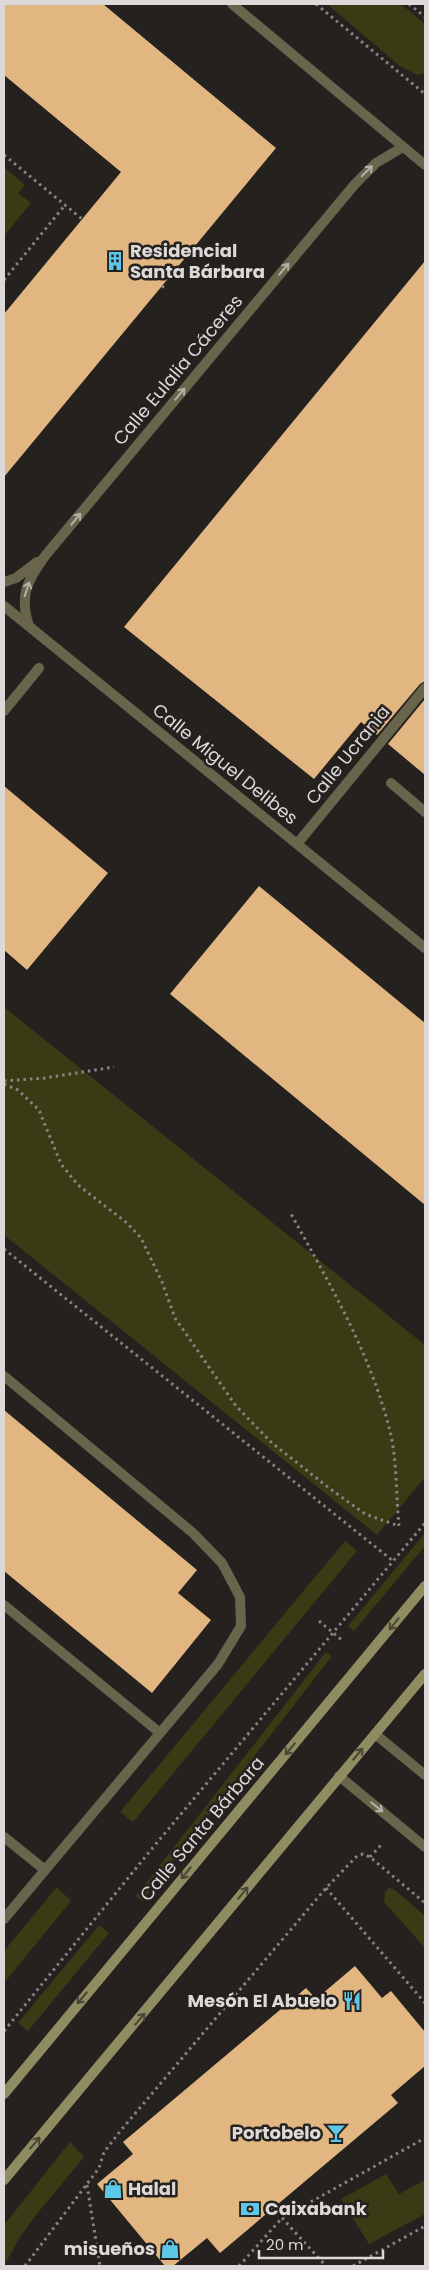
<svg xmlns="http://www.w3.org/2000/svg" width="429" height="2270" viewBox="0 0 429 2270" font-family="Poppins,sans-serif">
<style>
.green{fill:#3a3b14}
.building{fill:#e1b680}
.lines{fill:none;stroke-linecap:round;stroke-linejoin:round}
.path{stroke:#878483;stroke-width:3;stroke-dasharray:2.5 4;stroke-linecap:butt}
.lane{stroke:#68654c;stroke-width:10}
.street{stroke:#68654c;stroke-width:10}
.secondary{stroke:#908c62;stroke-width:10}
.oneway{stroke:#b3b0a7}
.oneway2{stroke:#4a4636}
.labels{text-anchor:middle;stroke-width:5;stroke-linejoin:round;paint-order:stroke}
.poi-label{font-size:18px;font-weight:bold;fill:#dcd9d8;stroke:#24211f;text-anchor:start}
.street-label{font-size:18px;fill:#dcd9d8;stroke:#24211f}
</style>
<rect width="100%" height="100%" fill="#24211f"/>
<!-- green -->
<path class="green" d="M327 4H401L425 24V73L418 75 401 67Z
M4 167 25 185 18 193 31 203 4 236Z
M4 1007 425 1345V1477L377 1535 4 1235Z
M425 1533V1546L354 1631 348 1626Z
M345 1541 357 1551 133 1822 120 1812Z
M326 1652 332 1656 142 1901 136 1896Z
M57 1887 71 1901 4 1983V1951Z
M389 1888 395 1890 425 1916V1948L384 1902 385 1892Z
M99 1925 109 1933 28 2031 18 2023Z
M70 2142 84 2157 36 2215 20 2237 4 2266V2225Z
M386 2174 399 2194 425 2180V2214L369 2244 341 2199Z"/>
<!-- building -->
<path class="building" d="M4 4H103L276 148 4 477V314L121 172 4 75Z
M425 261V681L420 684 377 735 361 722 314 779 124 627Z
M425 699V775L388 744Z
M4 786 108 873 27 970 4 950Z
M259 886 425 1023V1205L170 994Z
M4 1410 197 1570 178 1593 211 1620 152 1693 4 1571Z
M355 1966 382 1998 391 1991 425 2032V2066L391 2095 398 2103 220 2253 207 2238 173 2266H165L97 2184 133 2154 123 2142 306 1988 316 1999Z"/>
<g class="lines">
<!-- path -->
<path class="path" d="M316 4 425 94
M409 4 425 17
M4 155 82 219
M4 280 65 205
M162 286 167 290
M4 1081 45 1078 114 1067
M4 1084 18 1090 39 1110 61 1164 78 1185 127 1223 141 1238 162 1282 175 1318 236 1406 272 1443 329 1488 365 1514 399 1526C396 1496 397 1459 390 1431 370 1352 329 1283 290 1212
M4 1249 393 1561
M319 1621 343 1641
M370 1857 381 1845
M326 1888 425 2003
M4 2031 150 1851 425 1523
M87 2185 100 2266
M282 2218 326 2266
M25 2266 99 2168 104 2152 122 2129 326 1888 357 1856 363 1854 370 1857 425 1903
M239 2266 282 2218 425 2138
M353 2266 425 2226"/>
<!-- lane -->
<path class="lane" d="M391 783 425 812
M4 1376 193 1533 222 1563 240 1597 241 1626 218 1664 4 1919
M4 1605 160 1733
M4 1837 45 1870"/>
<!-- street -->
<path class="street" d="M232 4 425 165
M4 582 16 578 37 562
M4 606 425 948
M29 626C19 596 27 581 45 556L355 184 376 163 403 147
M4 711 39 668
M297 844 425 688
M375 1734 425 1775
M339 1776 425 1847"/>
<!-- secondary -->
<path class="secondary" d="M4 2094 425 1586
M4 2180 425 1674"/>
</g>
<!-- one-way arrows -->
<defs><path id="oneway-shaft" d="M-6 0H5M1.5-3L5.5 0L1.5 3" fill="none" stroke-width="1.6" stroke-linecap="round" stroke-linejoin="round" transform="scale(1.25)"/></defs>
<g class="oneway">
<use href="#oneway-shaft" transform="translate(367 171) rotate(-45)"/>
<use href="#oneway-shaft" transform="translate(284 269) rotate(-50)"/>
<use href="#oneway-shaft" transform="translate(180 394) rotate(-50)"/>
<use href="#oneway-shaft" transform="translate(76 519) rotate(-50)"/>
<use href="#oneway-shaft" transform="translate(27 589) rotate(-72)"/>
<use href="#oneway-shaft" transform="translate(377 1807) rotate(39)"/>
</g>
<g class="oneway2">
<use href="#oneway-shaft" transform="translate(394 1624) rotate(129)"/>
<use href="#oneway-shaft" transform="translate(290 1749) rotate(130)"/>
<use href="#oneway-shaft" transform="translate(358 1754) rotate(-50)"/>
<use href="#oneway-shaft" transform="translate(186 1873) rotate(130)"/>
<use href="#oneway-shaft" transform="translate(243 1893) rotate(-50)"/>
<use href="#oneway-shaft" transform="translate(82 1998) rotate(130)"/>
<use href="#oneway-shaft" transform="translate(140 2019) rotate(-50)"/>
<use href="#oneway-shaft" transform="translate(35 2143) rotate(-49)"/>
</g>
<!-- icons -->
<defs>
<g id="building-bare" transform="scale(1.5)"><path d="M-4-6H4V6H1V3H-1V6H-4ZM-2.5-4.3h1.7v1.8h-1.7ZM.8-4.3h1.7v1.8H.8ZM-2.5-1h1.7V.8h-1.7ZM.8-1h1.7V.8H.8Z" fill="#5dc7e8" stroke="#24211f" stroke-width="2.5" paint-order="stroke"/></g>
<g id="restaurant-bare" transform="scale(1.5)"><path d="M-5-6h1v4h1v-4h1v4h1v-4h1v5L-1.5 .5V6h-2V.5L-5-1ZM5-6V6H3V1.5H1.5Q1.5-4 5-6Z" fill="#5dc7e8" stroke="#24211f" stroke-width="2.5" paint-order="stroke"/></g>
<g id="bar-bare" transform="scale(1.5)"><path d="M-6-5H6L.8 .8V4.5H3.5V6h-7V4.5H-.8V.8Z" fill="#5dc7e8" stroke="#24211f" stroke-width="2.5" paint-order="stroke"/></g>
<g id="shop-bare" transform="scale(1.5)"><path d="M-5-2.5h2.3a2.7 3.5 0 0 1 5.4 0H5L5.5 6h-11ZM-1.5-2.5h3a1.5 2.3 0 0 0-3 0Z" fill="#5dc7e8" stroke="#24211f" stroke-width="2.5" paint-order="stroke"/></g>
<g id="bank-bare" transform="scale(1.5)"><path d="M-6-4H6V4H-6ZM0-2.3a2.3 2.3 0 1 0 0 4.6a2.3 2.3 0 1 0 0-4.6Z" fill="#5dc7e8" stroke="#24211f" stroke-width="2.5" paint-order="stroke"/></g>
</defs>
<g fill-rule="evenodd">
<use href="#building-bare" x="115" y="261"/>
<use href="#restaurant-bare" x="352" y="2001"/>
<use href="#bar-bare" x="336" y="2133"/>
<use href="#shop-bare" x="113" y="2189"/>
<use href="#bank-bare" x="250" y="2209"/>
<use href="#shop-bare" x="170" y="2249"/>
</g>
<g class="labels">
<!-- poi labels -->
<g class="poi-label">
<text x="130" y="257">Residencial<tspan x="130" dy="21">Santa Bárbara</tspan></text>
<text x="337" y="2007" text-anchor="end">Mesón El Abuelo</text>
<text x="321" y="2139" text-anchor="end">Portobelo</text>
<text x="128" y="2195">Halal</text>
<text x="265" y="2215">Caixabank</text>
<text x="155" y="2255" text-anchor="end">misueños</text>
</g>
<!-- street labels -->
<g class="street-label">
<text transform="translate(178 370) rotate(-50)" y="6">Calle Eulalia Cáceres</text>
<text transform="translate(348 755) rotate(-51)" y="6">Calle Ucrania</text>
<text transform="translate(225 764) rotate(39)" y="6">Calle Miguel Delibes</text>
<text transform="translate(202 1829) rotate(-50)" y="6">Calle Santa Bárbara</text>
</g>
</g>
<!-- border -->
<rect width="429" height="2270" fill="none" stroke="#dcd9d8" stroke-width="10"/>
<!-- scale -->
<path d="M259 2250v8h124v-8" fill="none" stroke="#dcd9d8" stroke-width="2.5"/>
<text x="266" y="2250" font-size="15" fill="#dcd9d8" stroke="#24211f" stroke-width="4" paint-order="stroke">20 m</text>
</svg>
